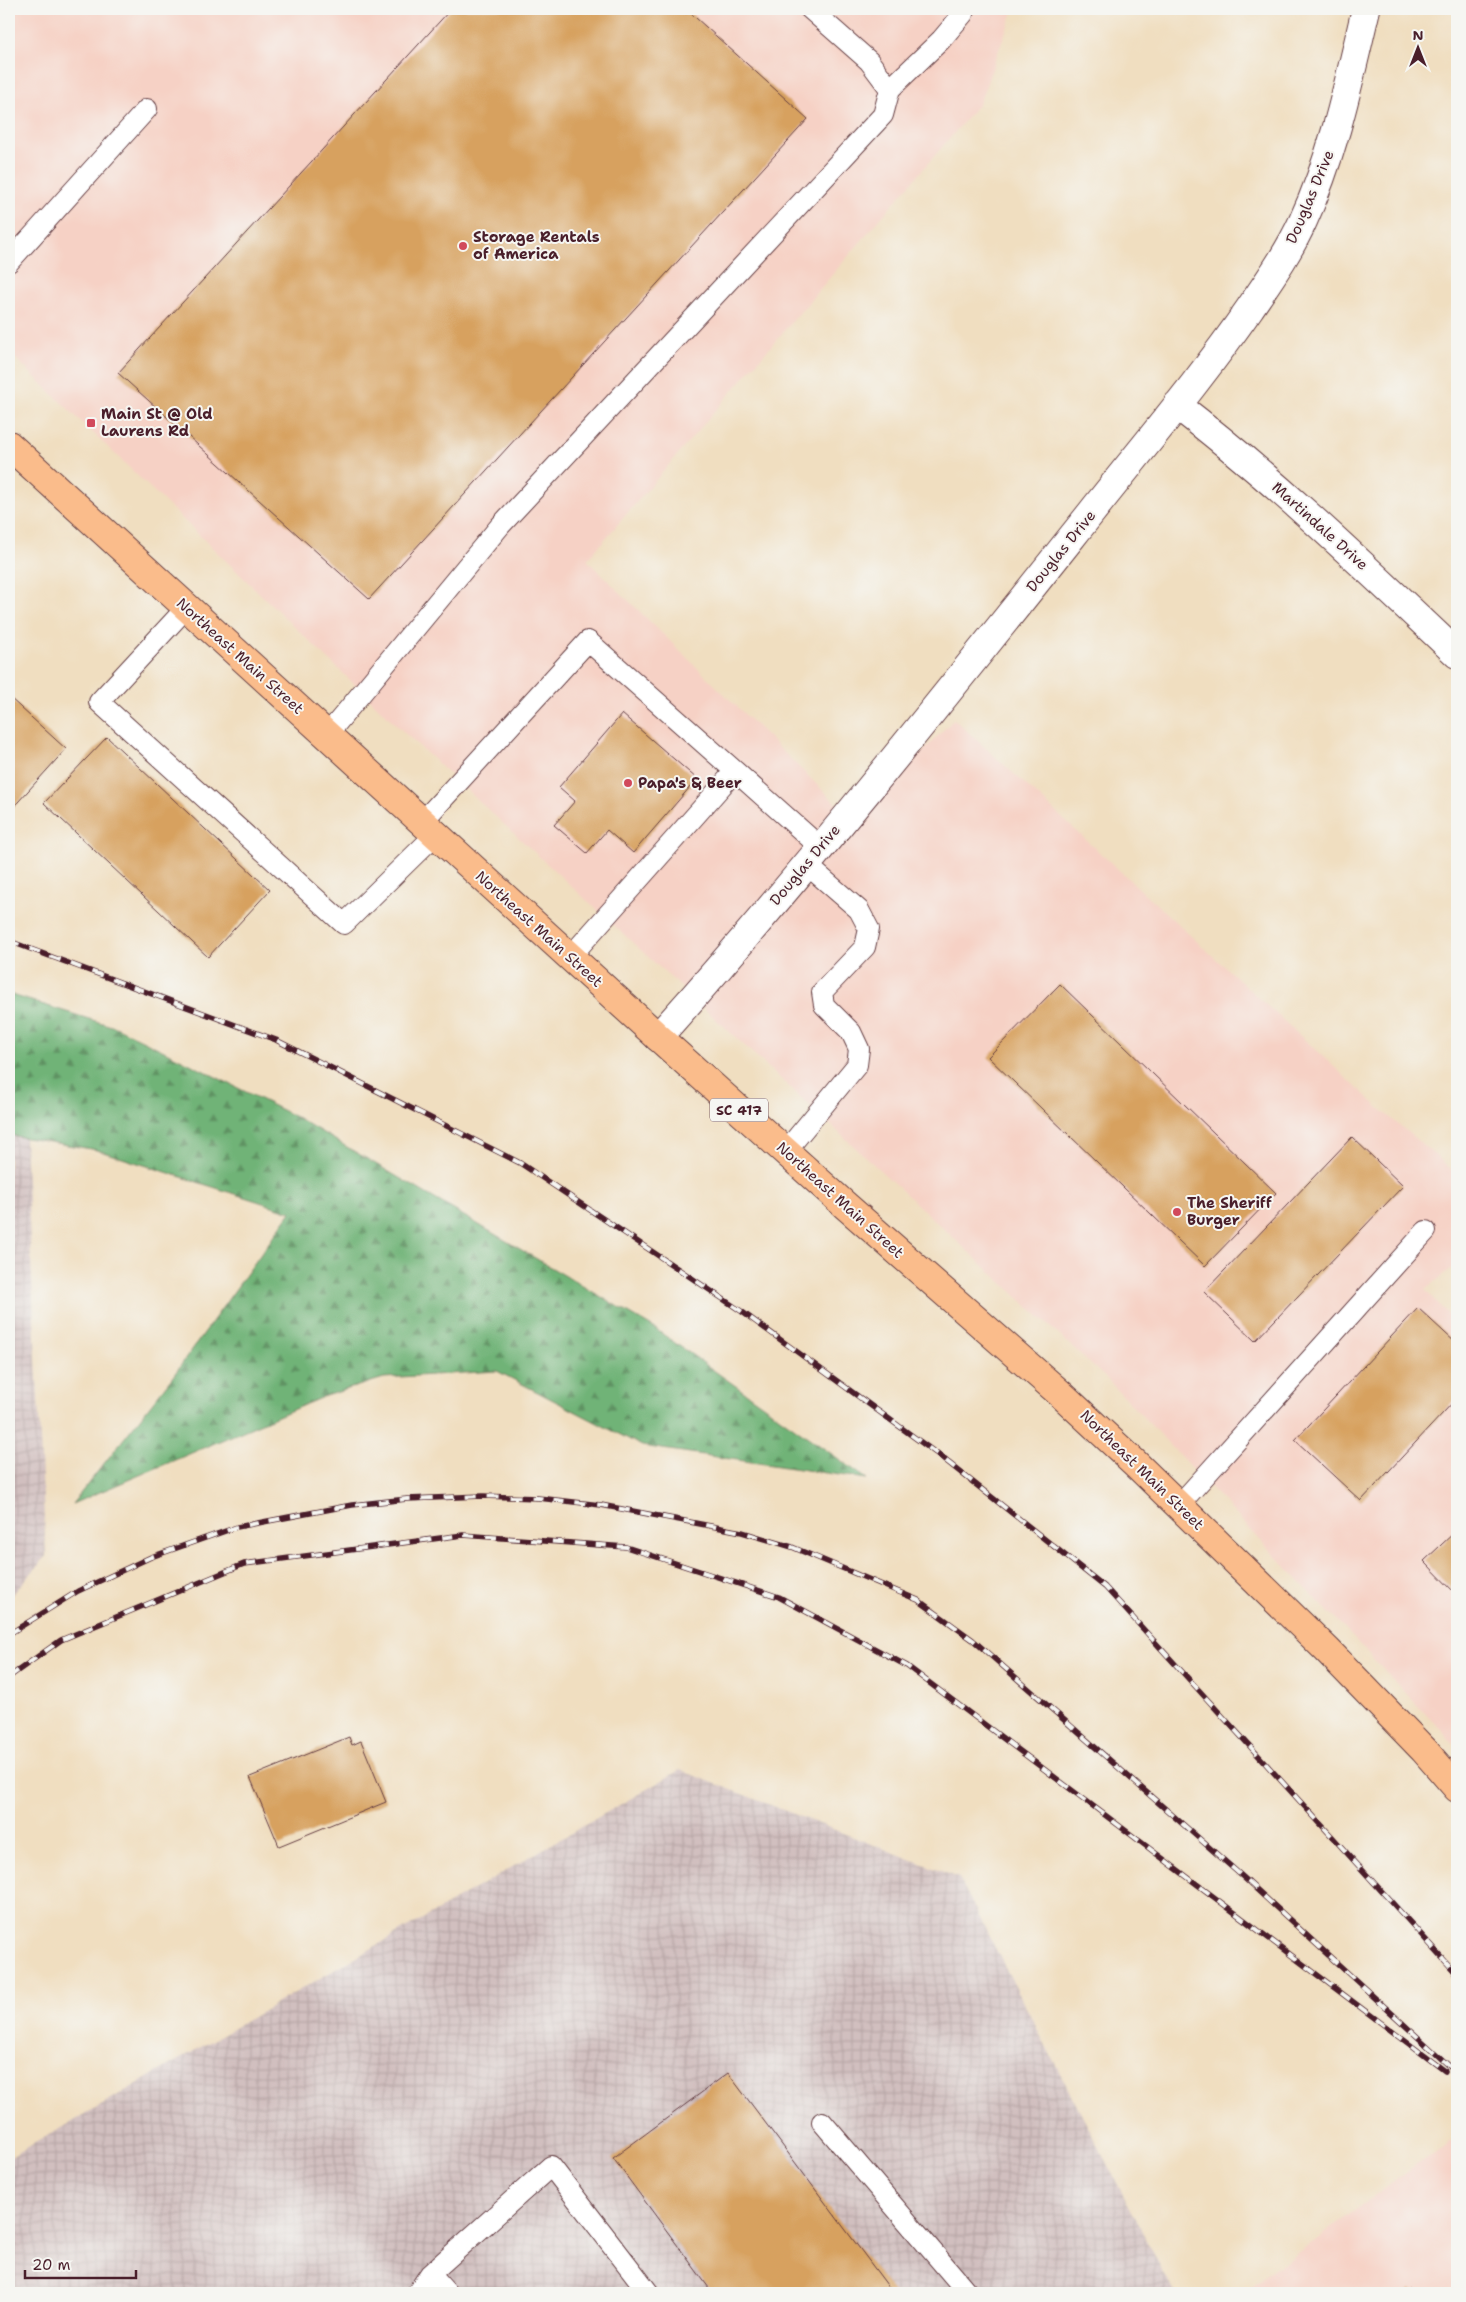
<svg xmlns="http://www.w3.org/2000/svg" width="1466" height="2302" viewBox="0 0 1466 2302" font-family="'Shantell Sans',sans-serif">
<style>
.built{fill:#f6d1c5}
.industrial{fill:url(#industrial-grid)}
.forest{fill:url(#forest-firs);stroke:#5d6951}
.building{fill:#d7a15e}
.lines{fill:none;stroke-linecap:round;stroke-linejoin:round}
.service-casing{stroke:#633c41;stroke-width:22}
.minor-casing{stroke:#633c41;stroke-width:30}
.primary-casing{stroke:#633c41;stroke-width:30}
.service{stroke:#fff;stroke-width:20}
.minor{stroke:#fff;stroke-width:28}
.primary{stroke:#fabc8b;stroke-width:28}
.rail-casing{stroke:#4a1f2b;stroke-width:5.5}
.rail{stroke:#f6f6f2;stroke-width:4;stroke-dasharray:11;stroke-linecap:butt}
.poi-dot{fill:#d1495b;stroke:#f6f6f2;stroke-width:2}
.labels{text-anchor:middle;stroke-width:4;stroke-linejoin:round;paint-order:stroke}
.shield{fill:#f6f6f2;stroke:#7e6067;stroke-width:1}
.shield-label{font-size:14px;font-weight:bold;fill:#4a1f2b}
.street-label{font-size:15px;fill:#4a1f2b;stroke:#f6f6f2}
.poi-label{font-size:15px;font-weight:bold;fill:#4a1f2b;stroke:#f6f6f2;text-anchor:start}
</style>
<defs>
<pattern id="industrial-grid" width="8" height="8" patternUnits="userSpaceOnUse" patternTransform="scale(1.25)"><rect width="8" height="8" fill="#d1bfbf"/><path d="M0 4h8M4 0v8" fill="none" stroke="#b5a4a4"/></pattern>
<pattern id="forest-firs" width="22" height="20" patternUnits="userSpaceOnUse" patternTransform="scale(1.25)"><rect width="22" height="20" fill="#70b377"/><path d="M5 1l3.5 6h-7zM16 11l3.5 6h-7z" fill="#5e9162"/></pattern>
</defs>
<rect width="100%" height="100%" fill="#f6f6f2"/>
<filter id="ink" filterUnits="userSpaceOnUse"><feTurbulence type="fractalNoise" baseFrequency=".02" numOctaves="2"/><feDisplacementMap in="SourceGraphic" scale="10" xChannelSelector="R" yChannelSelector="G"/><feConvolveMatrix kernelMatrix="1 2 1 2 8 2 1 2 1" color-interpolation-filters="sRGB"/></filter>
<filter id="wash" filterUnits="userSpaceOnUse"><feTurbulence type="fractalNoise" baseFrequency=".0096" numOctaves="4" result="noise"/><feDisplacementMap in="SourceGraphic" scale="20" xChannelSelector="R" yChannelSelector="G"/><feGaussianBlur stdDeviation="1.12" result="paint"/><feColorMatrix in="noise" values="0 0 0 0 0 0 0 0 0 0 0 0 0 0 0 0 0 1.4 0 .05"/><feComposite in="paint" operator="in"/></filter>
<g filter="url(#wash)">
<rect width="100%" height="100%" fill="#f0dec0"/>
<!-- built -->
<path class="built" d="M9 9H1014L979 104 587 560 855 822 954 719 1379 1108 1457 1174V1264L1425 1290 1457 1324V1747L1108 1380 407 735 9 352Z
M1451 2140 1457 2147V2293L1244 2292Z"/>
<!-- industrial -->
<path class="industrial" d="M9 1120 24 1121 46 1557 9 1598Z
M680 1770 959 1878 1174 2293H21L9 2280V2158Z"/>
<!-- forest -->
<path class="forest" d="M9 994 118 1028 296 1117 654 1328 867 1479 642 1446 497 1371 384 1378 325 1396 72 1504 171 1379 291 1212 97 1150 9 1135Z"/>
<g id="blocks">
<!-- building -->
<path class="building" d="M451 9H686L808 119 369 599 118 373Z
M9 697 66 749 9 812Z
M622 714 697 779 633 853 607 830 587 853 554 825 575 801 559 787Z
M107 737 270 890 208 957 44 803Z
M1060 984 1276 1193 1205 1266 988 1057Z
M1352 1137 1403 1186 1255 1341 1204 1292Z
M1418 1308 1457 1344V1398L1361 1501 1295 1440Z
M1457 1530V1595L1424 1561Z
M349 1737 352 1745 361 1741 386 1802 279 1846 250 1777Z
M728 2073 893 2293H702L709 2288 613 2158Z
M1410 2288 1415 2293H1404Z"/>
</g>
</g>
<g filter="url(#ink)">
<use href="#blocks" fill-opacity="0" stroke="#633c41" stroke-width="1"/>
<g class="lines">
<!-- service casing -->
<g class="service-casing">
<path id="service" d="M810 9 869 61 890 89
M9 262 147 109
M187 607 99 702 344 924 436 834
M327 735 500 526 883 115 890 89 941 40 963 14 964 9
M735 771 820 847
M422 822 588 641 735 771 570 957
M785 1152 857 1065 859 1049 851 1032 824 1005 822 992 865 947 869 929 859 910 806 864
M1179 1505 1426 1231
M822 2122 968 2293
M430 2274 447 2293
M417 2293 430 2274 551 2166 649 2293"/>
</g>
<!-- minor casing -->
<g class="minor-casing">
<path id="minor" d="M1177 405C1276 481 1366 568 1457 654
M658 1037C809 868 950 690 1091 513 1144 446 1201 379 1250 308 1269 280 1289 252 1303 221 1334 154 1349 81 1366 9"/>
</g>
<!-- primary casing -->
<g class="primary-casing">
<path id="primary" d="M9 445 658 1037 846 1206 1063 1396 1136 1464 1327 1650 1424 1750 1457 1788"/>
</g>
<!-- service -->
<use href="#service" class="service"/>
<!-- minor -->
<use href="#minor" class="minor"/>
<!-- primary -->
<use href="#primary" class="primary"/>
<!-- rail casing -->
<g class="rail-casing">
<path id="rail" d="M9 941 276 1040 520 1163 741 1311 940 1456 1105 1587 1457 1974
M9 1634 78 1591 151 1557 237 1527 352 1505 407 1499 483 1496 538 1498 601 1505 742 1532 792 1547 918 1600 973 1640 1243 1877 1457 2073
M9 1677 61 1640 244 1564 463 1535 626 1547 779 1597 907 1666 1445 2071"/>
</g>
<!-- rail -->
<use href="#rail" class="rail"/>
</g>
</g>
<!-- markers -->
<g class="poi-dot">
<circle cx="463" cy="246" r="5"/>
<rect x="86" y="418" width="10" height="10" rx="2.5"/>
<circle cx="628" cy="783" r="5"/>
<circle cx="1177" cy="1212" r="5"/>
</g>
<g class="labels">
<!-- shield labels -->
<rect class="shield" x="710" y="1098.5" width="58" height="23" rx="4"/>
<g class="shield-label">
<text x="739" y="1115">SC 417</text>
</g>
<!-- street labels -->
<g class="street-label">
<text transform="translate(1310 197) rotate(-67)" y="5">Douglas Drive</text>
<text transform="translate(1320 526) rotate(42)" y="5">Martindale Drive</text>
<text transform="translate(1061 551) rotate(-51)" y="5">Douglas Drive</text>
<text transform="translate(240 656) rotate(42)" y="5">Northeast Main Street</text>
<text transform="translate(805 865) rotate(-50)" y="5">Douglas Drive</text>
<text transform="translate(539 929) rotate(42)" y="5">Northeast Main Street</text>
<text transform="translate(840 1200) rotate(42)" y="5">Northeast Main Street</text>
<text transform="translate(1142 1470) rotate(44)" y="5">Northeast Main Street</text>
</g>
<!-- poi labels -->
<g class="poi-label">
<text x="473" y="242">Storage Rentals<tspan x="473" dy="17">of America</tspan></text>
<text x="101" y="419">Main St @ Old<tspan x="101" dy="17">Laurens Rd</tspan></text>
<text x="638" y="788">Papa's &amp; Beer</text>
<text x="1187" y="1208">The Sheriff<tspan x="1187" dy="17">Burger</tspan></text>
</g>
</g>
<!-- margin -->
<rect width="1466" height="2302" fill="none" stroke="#f6f6f2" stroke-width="30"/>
<!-- north arrow -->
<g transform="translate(1418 48)" stroke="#f6f6f2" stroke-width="4" paint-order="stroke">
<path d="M0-4L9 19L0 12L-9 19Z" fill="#4a1f2b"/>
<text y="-8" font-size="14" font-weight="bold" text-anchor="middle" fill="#4a1f2b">N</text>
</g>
<!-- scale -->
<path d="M25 2270v8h111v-8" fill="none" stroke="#4a1f2b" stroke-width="2.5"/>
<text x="32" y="2270" font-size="15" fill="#4a1f2b" stroke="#f6f6f2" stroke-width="4" paint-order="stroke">20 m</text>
</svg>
